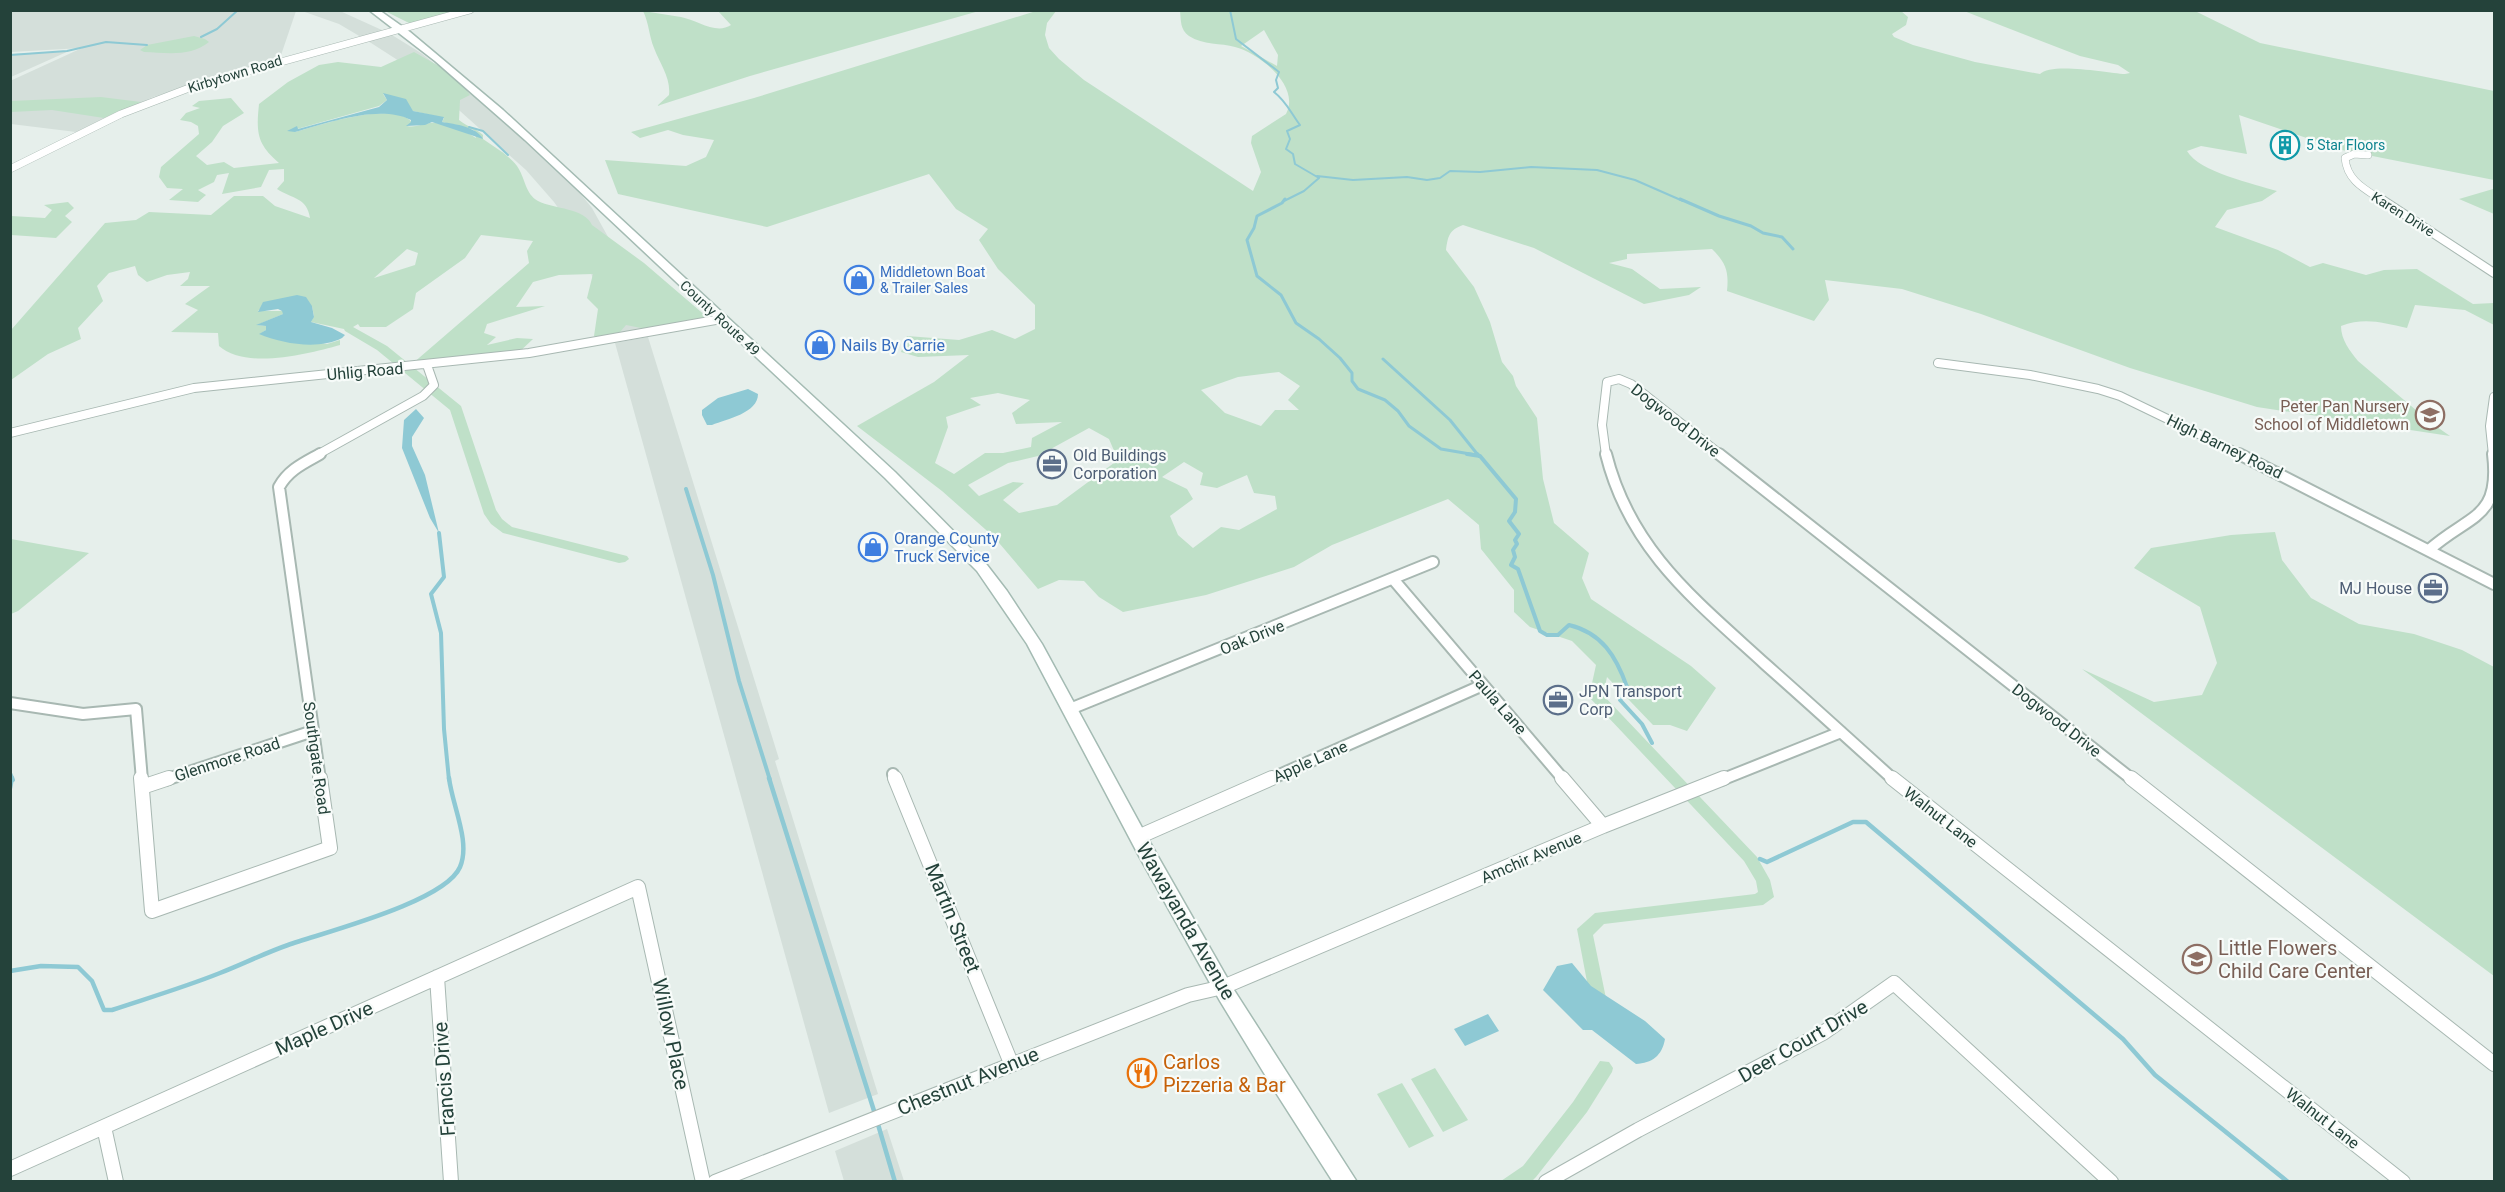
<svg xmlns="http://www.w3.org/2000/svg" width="2505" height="1192" viewBox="0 0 2505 1192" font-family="Roboto,sans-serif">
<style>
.built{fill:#d4dfda}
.green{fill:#bfe0c8;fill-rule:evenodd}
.water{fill:#8ec9d4}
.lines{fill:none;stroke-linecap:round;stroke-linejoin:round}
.stream-far3{stroke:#8ec9d4;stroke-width:2}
.stream-far2{stroke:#8ec9d4;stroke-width:3}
.stream-far1{stroke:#8ec9d4;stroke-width:4}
.stream{stroke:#8ec9d4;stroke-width:4.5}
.street-far3-casing{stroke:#a8b8b2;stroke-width:8}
.street-far2-casing{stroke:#a8b8b2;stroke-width:10}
.street-far1-casing{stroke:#a8b8b2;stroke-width:14}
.street-casing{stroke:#a8b8b2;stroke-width:16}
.secondary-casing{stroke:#a4bbb3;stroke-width:3}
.street-far3{stroke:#fff;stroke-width:7}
.street-far2{stroke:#fff;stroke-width:8}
.street-far1{stroke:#fff;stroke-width:10}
.street{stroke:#fff;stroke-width:14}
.secondary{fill:#fff;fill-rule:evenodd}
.labels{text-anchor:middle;stroke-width:4.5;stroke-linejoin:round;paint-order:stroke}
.far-street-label{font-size:14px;fill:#24423a;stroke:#f7fbf9}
.far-culture-label{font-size:14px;fill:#0d838f;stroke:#f7fbf9;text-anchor:start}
.far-shop-label{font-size:14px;fill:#366cbe;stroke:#f7fbf9;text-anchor:start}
.shop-label{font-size:16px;fill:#366cbe;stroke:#f7fbf9;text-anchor:start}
.street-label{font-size:16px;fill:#24423a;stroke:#f7fbf9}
.education-label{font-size:16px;fill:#785e54;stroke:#f7fbf9;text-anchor:end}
.service-label{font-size:16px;fill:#4e5e75;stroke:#f7fbf9;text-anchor:start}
.near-street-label{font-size:20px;fill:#24423a;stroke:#f7fbf9}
.near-education-label{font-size:20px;fill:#785e54;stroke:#f7fbf9;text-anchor:start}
.near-food-label{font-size:20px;fill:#c56008;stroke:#f7fbf9;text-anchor:start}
</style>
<rect width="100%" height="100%" fill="#e6efeb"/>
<!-- built -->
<path class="built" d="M11 11H296L280 58 153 97 76 132 11 124 10 81 82 48 11 52Z
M302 11H340L384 31 361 37 339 24Z
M392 35 421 53 479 99 566 176 592 208 617 253 642 329 610 334 587 260 571 226 554 202 526 170 451 103 396 59 368 41Z
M69 51 11 77V54Z
M648 337 779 759 775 761 878 1094 829 1113 615 343Z
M887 1129 904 1181H844L835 1151Z"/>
<!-- green -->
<path class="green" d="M385 11H458L411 24Z
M643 11C656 13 668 15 681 17 697 20 716 35 731 25L718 11H979L750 76 657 106 669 95C671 78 660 64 654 48 649 36 649 23 643 11Z
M1036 11H1056L1047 23 1045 35 1049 48 1059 59 1084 80 1253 191 1261 172 1251 143 1252 136 1286 114C1301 86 1259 53 1235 47 1221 43 1203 45 1189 36 1180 30 1181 20 1180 11H1901L1908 17 1906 25 1892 34 1894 37 1913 45 1975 62 2040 74C2051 62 2108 73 2125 74L2130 73 2118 65 2080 56 1964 11H2195L2260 43 2494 91V180L2342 150 2239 115 2247 154 2201 146 2187 151C2199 172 2254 184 2277 191L2262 201 2227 210 2215 227 2278 250 2310 267 2323 263 2366 275 2384 270 2417 269 2473 304 2494 303V325L2465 310 2415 305 2407 328C2383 323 2365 317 2341 326 2341 340 2350 351 2358 361L2430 422 2450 436 2257 407 2130 368 1981 314 1902 289 1825 280 1829 300 1814 321 1727 291C1729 271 1726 263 1712 249L1627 254V259L1609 263 1632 269 1660 289 1701 287 1689 295 1644 304 1534 248 1463 225C1449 230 1448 236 1446 250L1474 287 1490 322 1502 362 1513 376 1516 386 1537 418 1543 479 1554 523 1589 553 1582 578 1591 599 1691 666 1716 688 1687 731 1670 725H1653L1607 677 1603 695 1757 857 1770 880 1774 897 1763 905 1604 924 1593 935 1608 1008H1592L1577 929 1595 913 1755 894 1758 892 1756 881 1744 861 1589 697 1596 665 1572 641 1530 627 1514 612V590L1481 549 1479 525 1448 499 1332 545 1294 567 1206 595 1123 612 1099 597 1084 581 1059 580 1038 589 994 537 942 491 857 426 934 382 969 355 918 357 901 352 907 336 959 340 992 330 1015 339 1035 329V305L998 269 979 240 988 229 956 209 929 174 767 227 618 194 605 160 686 166 706 157 714 140 683 135 668 130 640 138 631 132 754 98ZM1264 30 1278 55 1277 66 1241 46ZM1279 372 1300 386 1288 400 1299 410H1275L1261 426 1225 413 1201 390 1238 377ZM998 393 1030 400 1012 413 1016 424 1062 422 1032 438 1031 447 1003 453H985L954 474 935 463 948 427 946 417 981 405 970 398ZM1089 428 1109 439 1118 460 1057 505 1019 513 1003 500 1024 483 1013 482 979 496 968 485 1008 463 1038 456ZM1184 462 1203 473 1200 485 1217 488 1247 475 1254 493 1275 496 1277 509 1239 530 1221 527 1193 548 1178 535 1170 516 1193 499 1187 489 1162 477Z
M194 36 205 39 209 42C191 57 167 53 144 52L140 50 147 45Z
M414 52 455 75 470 95 460 100 459 120C467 127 476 128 483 135V139C494 147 509 155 517 166 525 177 525 194 538 201 554 209 585 208 592 225L644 263 707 317 646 329 626 325 614 339 600 341 594 336 598 309 587 298 593 274 559 275 533 282 516 307 545 306 487 324 484 333 496 337 487 345 517 338 533 339 516 355 412 364 529 263 527 251 533 241 481 235 465 258 416 293 413 309 386 327H360L358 324 353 327 387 346 461 406 496 510 502 519 512 527 627 556 629 559 625 562 619 563 503 533 491 524 484 514 450 410 377 350 345 331 344 329 311 322 314 316 312 306H263L258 311H283V314L257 325 266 326V330L260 334 327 344 340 340V345C308 354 246 370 219 346L218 333 171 332 198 310 185 304 210 286H180L188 279 190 272 167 275 147 282 138 275 135 266 109 273 97 286 103 301 78 328 81 339 48 354 11 380V330L105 223 136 220 149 212 211 215 234 196H263L275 206 310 218C307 197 292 199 277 189L284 181V169L269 170 261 187 222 194 229 173 217 175 214 182 198 190 206 195 198 202 169 200 183 189 167 188 159 177 161 167 199 134 198 126 191 122 180 120 186 113 200 108 192 106 199 101 231 98 244 113 223 126 212 142 196 156 207 165 224 162 234 168 279 163C257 144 256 133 259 104L288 82 319 65 338 62 381 67ZM383 94 413 111 444 118 442 122 474 130 476 138C468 132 439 121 430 123 422 124 415 128 407 126L412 122C393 100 320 125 295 132L297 126V129L379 106 387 100ZM407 249 418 253 415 265 374 278Z
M101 97 141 102 104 118 52 110 11 112V101Z
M2494 188V214L2459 199 2493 189Z
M68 202 74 208 65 216 72 222 56 238 11 235V216L45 218 52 210 44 205Z
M2275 532 2282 560 2311 598 2359 624 2414 634 2462 650 2494 667V976L2082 669 2154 702 2202 695 2217 663 2200 607 2134 568 2151 548 2231 535Z
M11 539 89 553 18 611 11 614Z
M1600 1061 1609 1062 1613 1068 1612 1072 1587 1112 1536 1177 1532 1181H1501L1523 1166 1573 1102Z
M1435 1068 1468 1120 1443 1132 1411 1079Z
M1402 1083 1434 1136 1409 1148 1377 1094Z"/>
<!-- water -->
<path class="water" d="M383 93 406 99 413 111 444 117 442 122C455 124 477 127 483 139L432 122 425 125 406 126 411 122V120C379 104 329 123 295 132L287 131 297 126 298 129 379 107 387 100Z
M297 295 306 297 312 306 314 317 311 322 332 328 345 335 342 338C319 350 283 344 259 334L266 330V326L256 325 283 314 282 311 278 309 258 312 263 302Z
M748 389 758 394C758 413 727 419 712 425H707L702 415V410L718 398Z
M416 409 424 418 412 437V446L425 475 439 533 430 518 402 448 404 420Z
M1572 963 1591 986 1645 1021 1665 1039C1662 1056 1652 1063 1636 1064L1592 1030H1583L1543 990 1557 966Z
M1488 1014 1499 1031 1465 1046 1454 1029Z"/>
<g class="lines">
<!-- stream-far3 -->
<path class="stream-far3" d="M1230 10 1236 39 1279 72 1276 80 1278 88 1274 92C1286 101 1291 113 1300 125L1287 131 1290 139 1286 149 1293 154 1295 164 1319 178 1304 191 1284 201
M201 37 217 29 238 10
M10 55 67 51 106 42 147 45
M469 127 483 131 508 155
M1317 176 1353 180 1407 177 1427 180 1440 178 1450 171 1480 172 1531 167 1597 170 1635 180 1683 201"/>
<!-- stream-far2 -->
<path class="stream-far2" d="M1285 199 1282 203 1257 216 1254 228 1247 240 1257 276 1281 295 1296 323 1319 339 1340 358 1352 373V381L1358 389 1385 400 1398 411 1409 426 1441 449 1476 455
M1680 199 1719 216 1751 226 1763 233 1782 237 1793 249
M1383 359 1450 420 1478 455"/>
<!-- stream-far1 -->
<path class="stream-far1" d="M1467 454 1480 456 1516 499 1515 512 1509 521 1519 534 1515 540 1517 544 1513 550 1515 557 1511 565 1518 569 1540 631 1547 635H1558L1569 625C1602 633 1616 656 1627 687L1620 700 1642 724 1652 743
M1477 454 1479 456
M686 489 713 575 739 681 770 780
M439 533 444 577 431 594 441 633 444 729 449 780
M10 773 13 780"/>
<!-- stream -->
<path class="stream" d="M769 778 875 1114
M10 788 12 778
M1760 859 1767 862 1853 822H1866L2123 1039 2155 1075 2288 1182
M10 971 41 966 78 967 92 981 104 1010H112C148 998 185 987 220 973 243 964 265 953 288 945 325 932 445 902 460 867 471 842 452 805 449 778
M877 1121 895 1182"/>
<!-- street-far3 casing -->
<g class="street-far3-casing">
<path id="street-far3" d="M2368 155 2354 154 2345 158C2347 181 2365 189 2383 201
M10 169 121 114 197 85 470 10"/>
</g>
<!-- street-far2 casing -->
<g class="street-far2-casing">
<path id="street-far2" d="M2381 199 2494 273
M1938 363 2030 375 2098 389 2120 396 2242 455
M10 433 194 388 529 353 721 319
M317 455 423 396 434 385 427 365
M1606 455 1602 425 1607 382 1619 379 1631 384 1721 455
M2493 455 2490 426 2494 397"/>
</g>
<!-- street-far1 casing -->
<g class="street-far1-casing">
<path id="street-far1" d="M320 454C304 463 288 470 279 487L320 780
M1606 454C1630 550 1695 600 1765 664 1808 702 1851 741 1894 780
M1719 454 2133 780
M2239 454 2494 584
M2429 550C2469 514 2501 520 2493 454
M1393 579 1564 780
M10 703 83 714 136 709 142 780
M1070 709 1433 562
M893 774 895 780
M165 780 313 731
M1268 780 1483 685
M1721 780 1841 732"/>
</g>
<!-- street casing -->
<g class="street-casing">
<path id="street" d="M141 778 152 911 330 848 320 778
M895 778 1011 1063
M1562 778 1603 826
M1892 778 2403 1182
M2131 778 2494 1064
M142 787 169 778
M1138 837 1272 778
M437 977 451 1182
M104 1127 116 1182
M10 1169 638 887 703 1182
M715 1182 1188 995 1223 987 1603 826 1724 778
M1546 1182 1638 1130 1823 1033 1894 983 2111 1182"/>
</g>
<!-- secondary casing -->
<g class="secondary-casing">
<path id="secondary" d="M369 10H379L410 32 503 110 895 472 987 565 1007 591 1042 644 1152 846 1234 990 1357 1182H1333L1278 1096 1220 1001 1139 856 1027 644 977 571 885 478 525 140 435 61Z"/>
</g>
<!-- street-far3 -->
<use href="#street-far3" class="street-far3"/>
<!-- street-far2 -->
<use href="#street-far2" class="street-far2"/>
<!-- street-far1 -->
<use href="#street-far1" class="street-far1"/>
<!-- street -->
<use href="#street" class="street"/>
<!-- secondary -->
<use href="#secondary" class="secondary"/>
</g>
<!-- icons -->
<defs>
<g id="building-ring" transform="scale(1.5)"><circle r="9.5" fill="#f7fbf9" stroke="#0f9aa8" stroke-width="1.5"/><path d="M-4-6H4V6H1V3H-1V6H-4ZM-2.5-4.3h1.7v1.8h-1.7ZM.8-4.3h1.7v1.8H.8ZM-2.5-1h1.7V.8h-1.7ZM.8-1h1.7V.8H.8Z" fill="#0f9aa8"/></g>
<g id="shop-ring" transform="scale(1.5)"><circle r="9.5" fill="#f7fbf9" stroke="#3f7fe0" stroke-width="1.5"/><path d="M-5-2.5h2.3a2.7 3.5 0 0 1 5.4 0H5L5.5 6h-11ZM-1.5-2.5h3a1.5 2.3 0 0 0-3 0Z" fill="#3f7fe0"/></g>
<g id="school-ring" transform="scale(1.5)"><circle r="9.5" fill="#f7fbf9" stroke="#8d6e63" stroke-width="1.5"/><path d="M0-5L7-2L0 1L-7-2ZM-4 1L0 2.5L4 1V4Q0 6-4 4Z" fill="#8d6e63"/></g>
<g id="office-ring" transform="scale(1.5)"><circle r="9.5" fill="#f7fbf9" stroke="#5c6f8a" stroke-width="1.5"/><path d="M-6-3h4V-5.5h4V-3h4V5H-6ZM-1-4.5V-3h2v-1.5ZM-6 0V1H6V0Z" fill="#5c6f8a"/></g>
<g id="restaurant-ring" transform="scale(1.5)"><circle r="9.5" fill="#f7fbf9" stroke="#e8710a" stroke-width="1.5"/><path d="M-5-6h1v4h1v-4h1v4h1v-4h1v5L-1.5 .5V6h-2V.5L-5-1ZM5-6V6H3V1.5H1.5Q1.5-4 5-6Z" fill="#e8710a"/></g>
</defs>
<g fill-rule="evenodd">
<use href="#building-ring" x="2285" y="145"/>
<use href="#shop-ring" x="859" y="280"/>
<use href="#shop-ring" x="820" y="345"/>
<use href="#school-ring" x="2430" y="415"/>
<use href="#office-ring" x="1052" y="464"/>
<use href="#shop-ring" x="873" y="547"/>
<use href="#office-ring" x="2433" y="588"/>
<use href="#office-ring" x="1558" y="700"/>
<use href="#school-ring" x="2197" y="959"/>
<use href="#restaurant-ring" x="1142" y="1073"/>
</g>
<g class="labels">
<!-- far-street labels -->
<g class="far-street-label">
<text transform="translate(235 74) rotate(-17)" y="5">Kirbytown Road</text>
<text transform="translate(2403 214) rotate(32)" y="5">Karen Drive</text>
<text transform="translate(720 318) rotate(43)" y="5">County Route 49</text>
</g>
<!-- far-culture labels -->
<g class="far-culture-label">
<text x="2306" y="150">5 Star Floors</text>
</g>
<!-- far-shop labels -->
<g class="far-shop-label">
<text x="880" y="277">Middletown Boat<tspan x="880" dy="16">&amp; Trailer Sales</tspan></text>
</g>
<!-- shop labels -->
<g class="shop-label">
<text x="841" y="351">Nails By Carrie</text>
<text x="894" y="544">Orange County<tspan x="894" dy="18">Truck Service</tspan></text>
</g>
<!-- street labels -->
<g class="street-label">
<text transform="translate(365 371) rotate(-5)" y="6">Uhlig Road</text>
<text transform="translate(1676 420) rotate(38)" y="6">Dogwood Drive</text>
<text transform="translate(2225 446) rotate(26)" y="6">High Barney Road</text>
<text transform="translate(1252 637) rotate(-22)" y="6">Oak Drive</text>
<text transform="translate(1498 702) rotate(49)" y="6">Paula Lane</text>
<text transform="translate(2057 720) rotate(38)" y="6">Dogwood Drive</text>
<text transform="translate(317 758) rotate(82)" y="6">Southgate Road</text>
<text transform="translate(227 759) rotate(-18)" y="6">Glenmore Road</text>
<text transform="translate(1310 761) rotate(-24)" y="6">Apple Lane</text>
<text transform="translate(1941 817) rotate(38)" y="6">Walnut Lane</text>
<text transform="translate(1531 857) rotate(-23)" y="6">Amchir Avenue</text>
<text transform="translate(2323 1118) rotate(38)" y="6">Walnut Lane</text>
</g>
<!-- education labels -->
<g class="education-label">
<text x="2409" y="412">Peter Pan Nursery<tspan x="2409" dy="18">School of Middletown</tspan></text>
</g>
<!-- service labels -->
<g class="service-label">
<text x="1073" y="461">Old Buildings<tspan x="1073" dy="18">Corporation</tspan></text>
<text x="2412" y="594" text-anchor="end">MJ House</text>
<text x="1579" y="697">JPN Transport<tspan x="1579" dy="18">Corp</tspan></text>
</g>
<!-- near-street labels -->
<g class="near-street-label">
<text transform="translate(953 918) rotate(68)" y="7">Martin Street</text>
<text transform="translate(1186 921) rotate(60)" y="7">Wawayanda Avenue</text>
<text transform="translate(324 1028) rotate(-24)" y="7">Maple Drive</text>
<text transform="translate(671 1034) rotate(78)" y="7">Willow Place</text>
<text transform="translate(1803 1041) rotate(-30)" y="7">Deer Court Drive</text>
<text transform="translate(444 1079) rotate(-94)" y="7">Francis Drive</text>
<text transform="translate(968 1081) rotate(-22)" y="7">Chestnut Avenue</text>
</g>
<!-- near-education labels -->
<g class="near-education-label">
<text x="2218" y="955">Little Flowers<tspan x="2218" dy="23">Child Care Center</tspan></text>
</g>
<!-- near-food labels -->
<g class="near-food-label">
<text x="1163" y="1069">Carlos<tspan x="1163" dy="23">Pizzeria &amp; Bar</tspan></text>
</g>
</g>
<!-- border -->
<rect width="2505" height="1192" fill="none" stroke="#24423a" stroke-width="24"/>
</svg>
